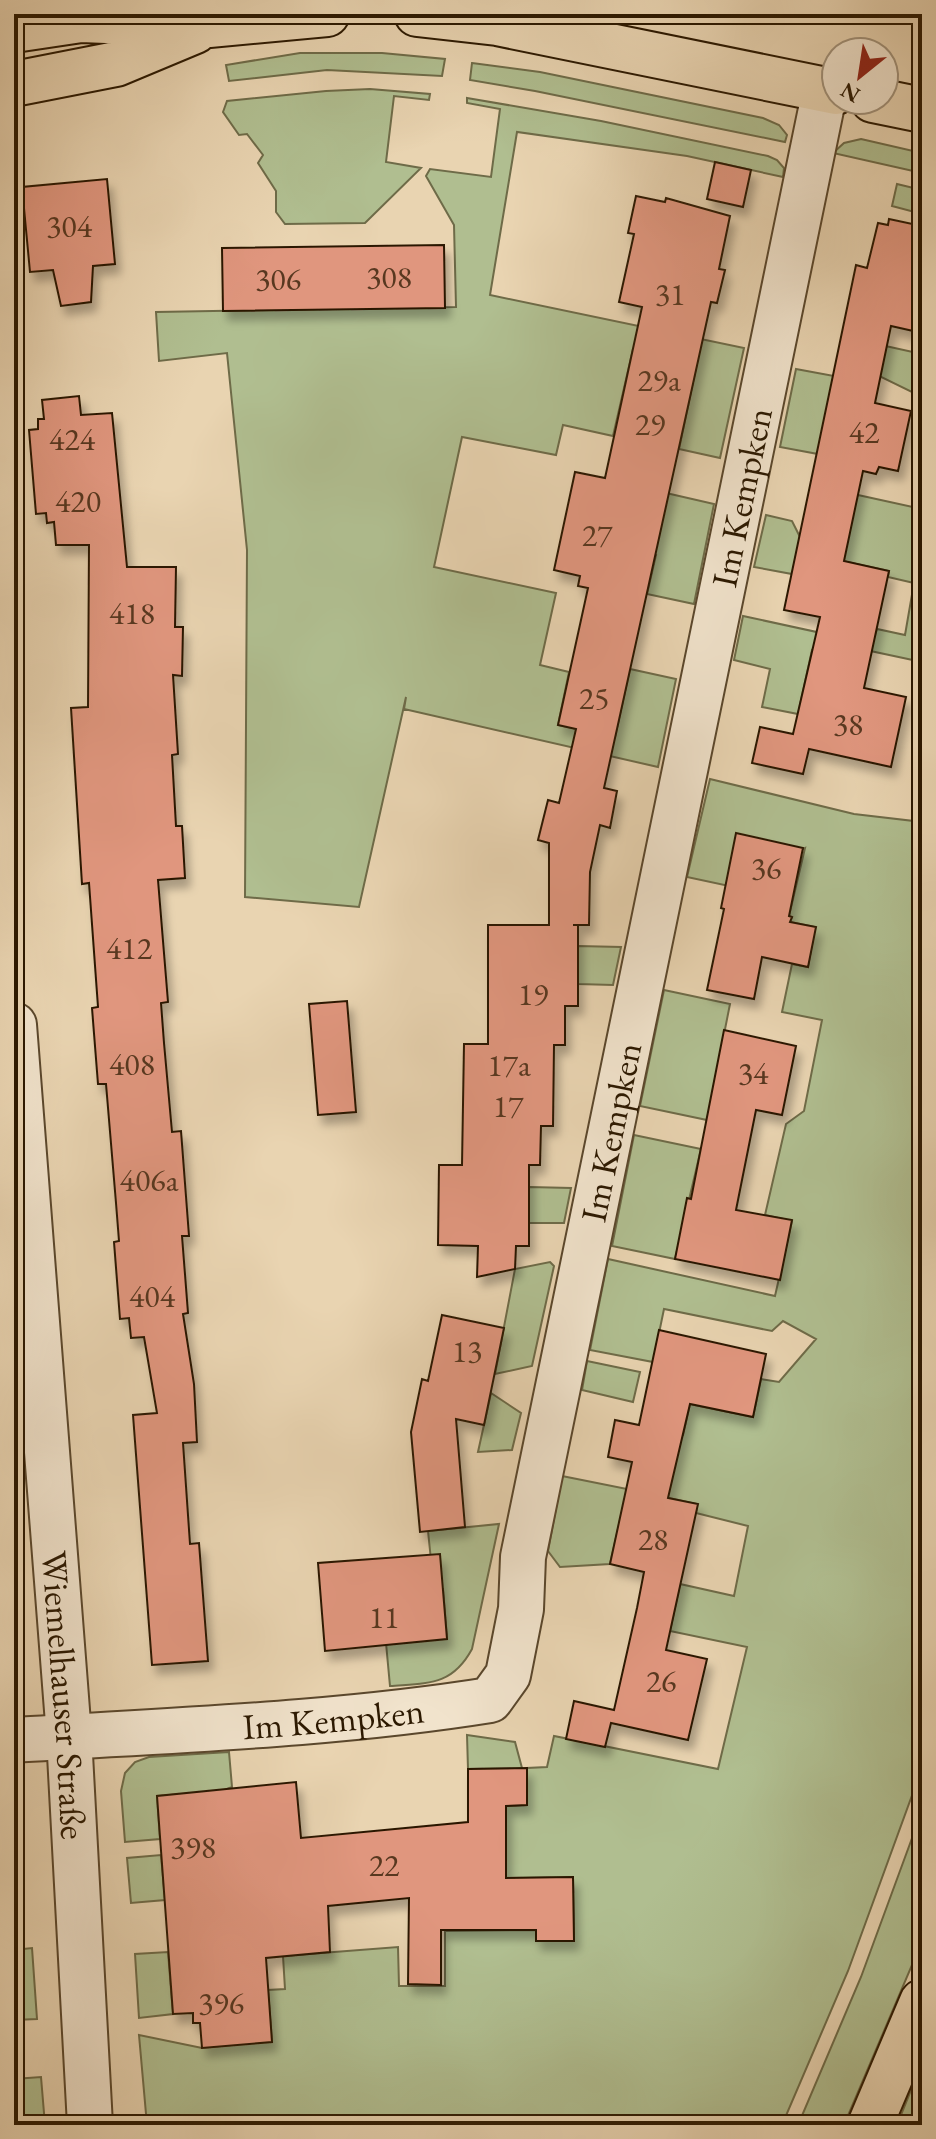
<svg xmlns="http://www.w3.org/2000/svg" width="936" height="2139" viewBox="0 0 936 2139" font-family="'EB Garamond',serif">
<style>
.green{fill:#b0be90;stroke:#6e6b48;stroke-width:2}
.building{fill:#e0967e;stroke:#2b1800;stroke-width:2;filter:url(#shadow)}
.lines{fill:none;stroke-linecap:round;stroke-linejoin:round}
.minor-casing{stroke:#5a472c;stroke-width:48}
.major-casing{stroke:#2b1800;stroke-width:48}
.minor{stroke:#f1e3cc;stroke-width:44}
.major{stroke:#e9d4b1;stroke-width:44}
.labels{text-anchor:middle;stroke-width:6;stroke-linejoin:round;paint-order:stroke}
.number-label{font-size:32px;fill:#583820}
.street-label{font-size:36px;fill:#2b1800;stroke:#f1e3cc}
</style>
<defs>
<filter id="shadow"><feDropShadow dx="5" dy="9" stdDeviation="4" flood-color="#0004"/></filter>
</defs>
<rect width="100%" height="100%" fill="#e9d4b1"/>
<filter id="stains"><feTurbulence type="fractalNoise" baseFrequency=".0025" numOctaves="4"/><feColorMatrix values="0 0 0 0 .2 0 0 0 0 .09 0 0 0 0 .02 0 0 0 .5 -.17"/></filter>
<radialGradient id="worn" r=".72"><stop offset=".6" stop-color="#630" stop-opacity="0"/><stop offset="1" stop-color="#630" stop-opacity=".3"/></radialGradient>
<!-- green -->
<path class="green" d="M300 53H382L445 59 442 76 327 70 229 81 226 65Z
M472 63 540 72 763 118 779 125 787 135 785 142 535 91 470 80Z
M370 89 430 94 429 100 394 96 386 162 421 168 365 223 285 224 276 212V191L258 163 263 155 247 134 239 135 223 112 227 101 326 91Z
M467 98 601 121 768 156 777 160 784 168 783 177 687 156 517 132 490 295 744 348 720 458 679 449 697 363 633 349 613 436 563 425 556 455 462 437 434 567 556 593 540 665 569 672 558 725 615 737 630 669 676 679 658 767 404 709 406 697 359 907 245 897 247 550 227 353 159 361 156 312 456 307 454 225 426 176 430 169 491 177 500 109 467 103Z
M861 139 922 153V173L833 153 844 143Z
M897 184 922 190V214L892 206Z
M881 345 922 354V397L875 374Z
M796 369 834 376 818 454 780 447Z
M640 487 714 504 694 604 647 594 656 555 652 554Z
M858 495 922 509V662L861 649 858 660 812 650 798 714 762 707 770 669 734 660 743 616 872 644 877 629 905 635 914 583 888 577 889 571 806 553Z
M766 515 792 521 800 537 792 574 754 567Z
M710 779 854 814 922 822V1768L848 1971 782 2125H147L139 2035 202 2048 272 2041 268 1990 285 1989 283 1956 398 1947 399 1986H445V1931L536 1930V1941H574L573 1877 506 1878V1806L527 1805V1768L547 1767 554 1736 718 1769 747 1647 670 1631 680 1584 734 1596 748 1526 696 1513 697 1504 641 1492 653 1429 683 1435 690 1404 753 1417 761 1379 779 1382 816 1339 783 1321 772 1331 664 1309 653 1362 590 1350 608 1259 775 1296 792 1221 765 1215 786 1124 804 1111 822 1020 782 1012 792 964 808 967 815 927 790 922 792 917 789 916 805 848 729 886 687 877Z
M578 946 621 947 613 985 578 984Z
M664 990 730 1004 707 1120 640 1106Z
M634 1135 701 1149 675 1259 612 1246Z
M529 1187 571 1188 564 1223H529Z
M550 1262 554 1266 532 1366 495 1374 515 1269Z
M587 1361 640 1372 633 1402 582 1390Z
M491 1393 521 1413 512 1450 478 1452Z
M562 1476 627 1489 610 1564 560 1567 548 1551Z
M499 1524 472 1649C452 1686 428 1683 390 1686L386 1643 447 1638 443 1589H434L428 1531Z
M467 1735 515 1742 522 1768 468 1769Z
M229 1752 232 1787 222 1791 157 1796 160 1839 125 1842 121 1791 125 1773 135 1762 149 1757Z
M922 1811V1937L915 1958 844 2125H798L861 1977Z
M161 1855 165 1900 131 1903 127 1858Z
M32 1948 37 2019 14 2020V1950Z
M168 1952 173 2014 139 2018 135 1954Z
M922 2063V2125H897Z
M41 2077 45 2125H14V2079Z"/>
<!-- building -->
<path class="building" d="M715 162 751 170 743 207 707 199Z
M107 179 115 264 93 266 91 302 61 306 53 270 30 272 22 187Z
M636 196 665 202 666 198 730 216 719 269 725 270 717 303 711 302 604 788 617 791 610 828 600 825 590 872 589 925H573H578V1006H565V1045H554L553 1126H541L540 1165H529V1246H516L515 1269 477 1277 478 1246 438 1245 439 1165H462L464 1044H488V925H549V843L538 840 548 800 559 803 576 729 558 725 588 588 578 586 580 576 554 570 575 472 605 478 642 307 619 302 634 234 628 233Z
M889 219 922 226V333L891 326 875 403 911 411 898 471 879 467 876 474 863 471 844 561 889 571 864 688 906 697 891 767 809 749 803 774 752 763 760 727 793 734 820 617 784 610 856 265 867 268 878 223 888 225Z
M444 245 445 308 223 311 222 248Z
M79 396 81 415 112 413 127 567H176L175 627H183L182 676 173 675 178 754 172 755 176 826H182L185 878 158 880 168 1002 161 1003 164 1043 172 1132 181 1131 189 1236H182L188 1313 183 1314 194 1384 197 1442 183 1443 190 1544 199 1543 208 1661 152 1665 133 1415 157 1413 144 1337 131 1338 129 1318 120 1319 114 1242 119 1241 116 1203 106 1084H98L92 1008 98 1007 89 883 82 884 71 708 88 707 89 545H56L54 522 47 523 46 513 36 514 29 430 38 429V419H44L42 400Z
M736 833 803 848 789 916 792 917 790 922 816 927 808 967 762 957 754 999 707 990 724 909 721 908Z
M347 1001 356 1112 318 1115 309 1004Z
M724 1030 796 1046 782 1115 756 1110 736 1210 792 1220 780 1280 675 1259 687 1198 691 1199Z
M442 1315 504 1328 484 1425 456 1419 465 1527 420 1532 411 1432 422 1379 428 1381Z
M659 1330 766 1354 753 1417 690 1404 668 1498 698 1504 666 1650 707 1659 688 1740 611 1723 605 1747 566 1739 574 1701 614 1710 637 1608 644 1572 610 1564 632 1462 608 1457 615 1420 639 1425Z
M440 1554 447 1639 325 1651 318 1563Z
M527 1768V1805L506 1806V1878L573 1877 574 1941H536V1930H441V1985L408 1984 409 1898 328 1906 330 1952 266 1958 272 2042 202 2048 200 2023H193V2013L173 2014 157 1796 296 1782 301 1838 468 1822V1769Z"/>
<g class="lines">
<!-- minor casing -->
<g class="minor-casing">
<g id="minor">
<path id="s1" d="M14 1025 69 1736 90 2125"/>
<path id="s2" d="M14 1740C173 1730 333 1725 490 1700L508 1675 521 1609 523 1557 825 90"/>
</g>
</g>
<!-- major casing -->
<g class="major-casing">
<path id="major" d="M417 14 497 23 836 92
M14 30 81 20 209 25 327 14
M14 84 116 64 195 31
M873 100 922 110
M870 2125 922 2002"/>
</g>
<!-- minor -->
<use href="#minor" class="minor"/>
<!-- major -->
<use href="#major" class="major"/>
</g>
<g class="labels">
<!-- number labels -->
<g class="number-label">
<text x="69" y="237">304</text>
<text x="389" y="288">308</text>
<text x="278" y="290">306</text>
<text x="670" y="305">31</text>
<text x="659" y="391">29a</text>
<text x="650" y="435">29</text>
<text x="864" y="443">42</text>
<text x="72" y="450">424</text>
<text x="78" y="512">420</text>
<text x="597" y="546">27</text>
<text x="132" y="624">418</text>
<text x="594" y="709">25</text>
<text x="848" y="735">38</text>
<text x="766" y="879">36</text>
<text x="129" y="959">412</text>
<text x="533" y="1005">19</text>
<text x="132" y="1075">408</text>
<text x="509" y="1076">17a</text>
<text x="753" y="1084">34</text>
<text x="508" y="1117">17</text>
<text x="149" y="1191">406a</text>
<text x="152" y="1307">404</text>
<text x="467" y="1362">13</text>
<text x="653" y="1550">28</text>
<text x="384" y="1628">11</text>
<text x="661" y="1692">26</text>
<text x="193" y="1858">398</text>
<text x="384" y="1876">22</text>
<text x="221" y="2014">396</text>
</g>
<!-- street labels -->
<g class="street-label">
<text dy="13" stroke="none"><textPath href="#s2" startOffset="1710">Im Kempken</textPath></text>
<text dy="13" stroke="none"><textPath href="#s2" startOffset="1062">Im Kempken</textPath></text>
<text dy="13" stroke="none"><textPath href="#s1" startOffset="672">Wiemelhauser Straße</textPath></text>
<text dy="13" stroke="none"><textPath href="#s2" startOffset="320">Im Kempken</textPath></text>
</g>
</g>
<!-- margin -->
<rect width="936" height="2139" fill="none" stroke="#e9d4b1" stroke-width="48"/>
<rect x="16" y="16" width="904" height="2107" fill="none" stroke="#2b1800" stroke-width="4"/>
<rect x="24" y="24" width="888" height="2091" fill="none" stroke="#2b1800" stroke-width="2"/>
<!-- north arrow -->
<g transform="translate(860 76) rotate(210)"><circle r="38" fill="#f1e3cc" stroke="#a2927a" stroke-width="2"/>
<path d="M0-6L14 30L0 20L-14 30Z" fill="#8f2418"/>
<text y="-12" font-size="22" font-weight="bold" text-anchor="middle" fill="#2b1800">N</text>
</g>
<rect width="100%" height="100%" filter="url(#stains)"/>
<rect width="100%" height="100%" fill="url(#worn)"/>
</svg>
